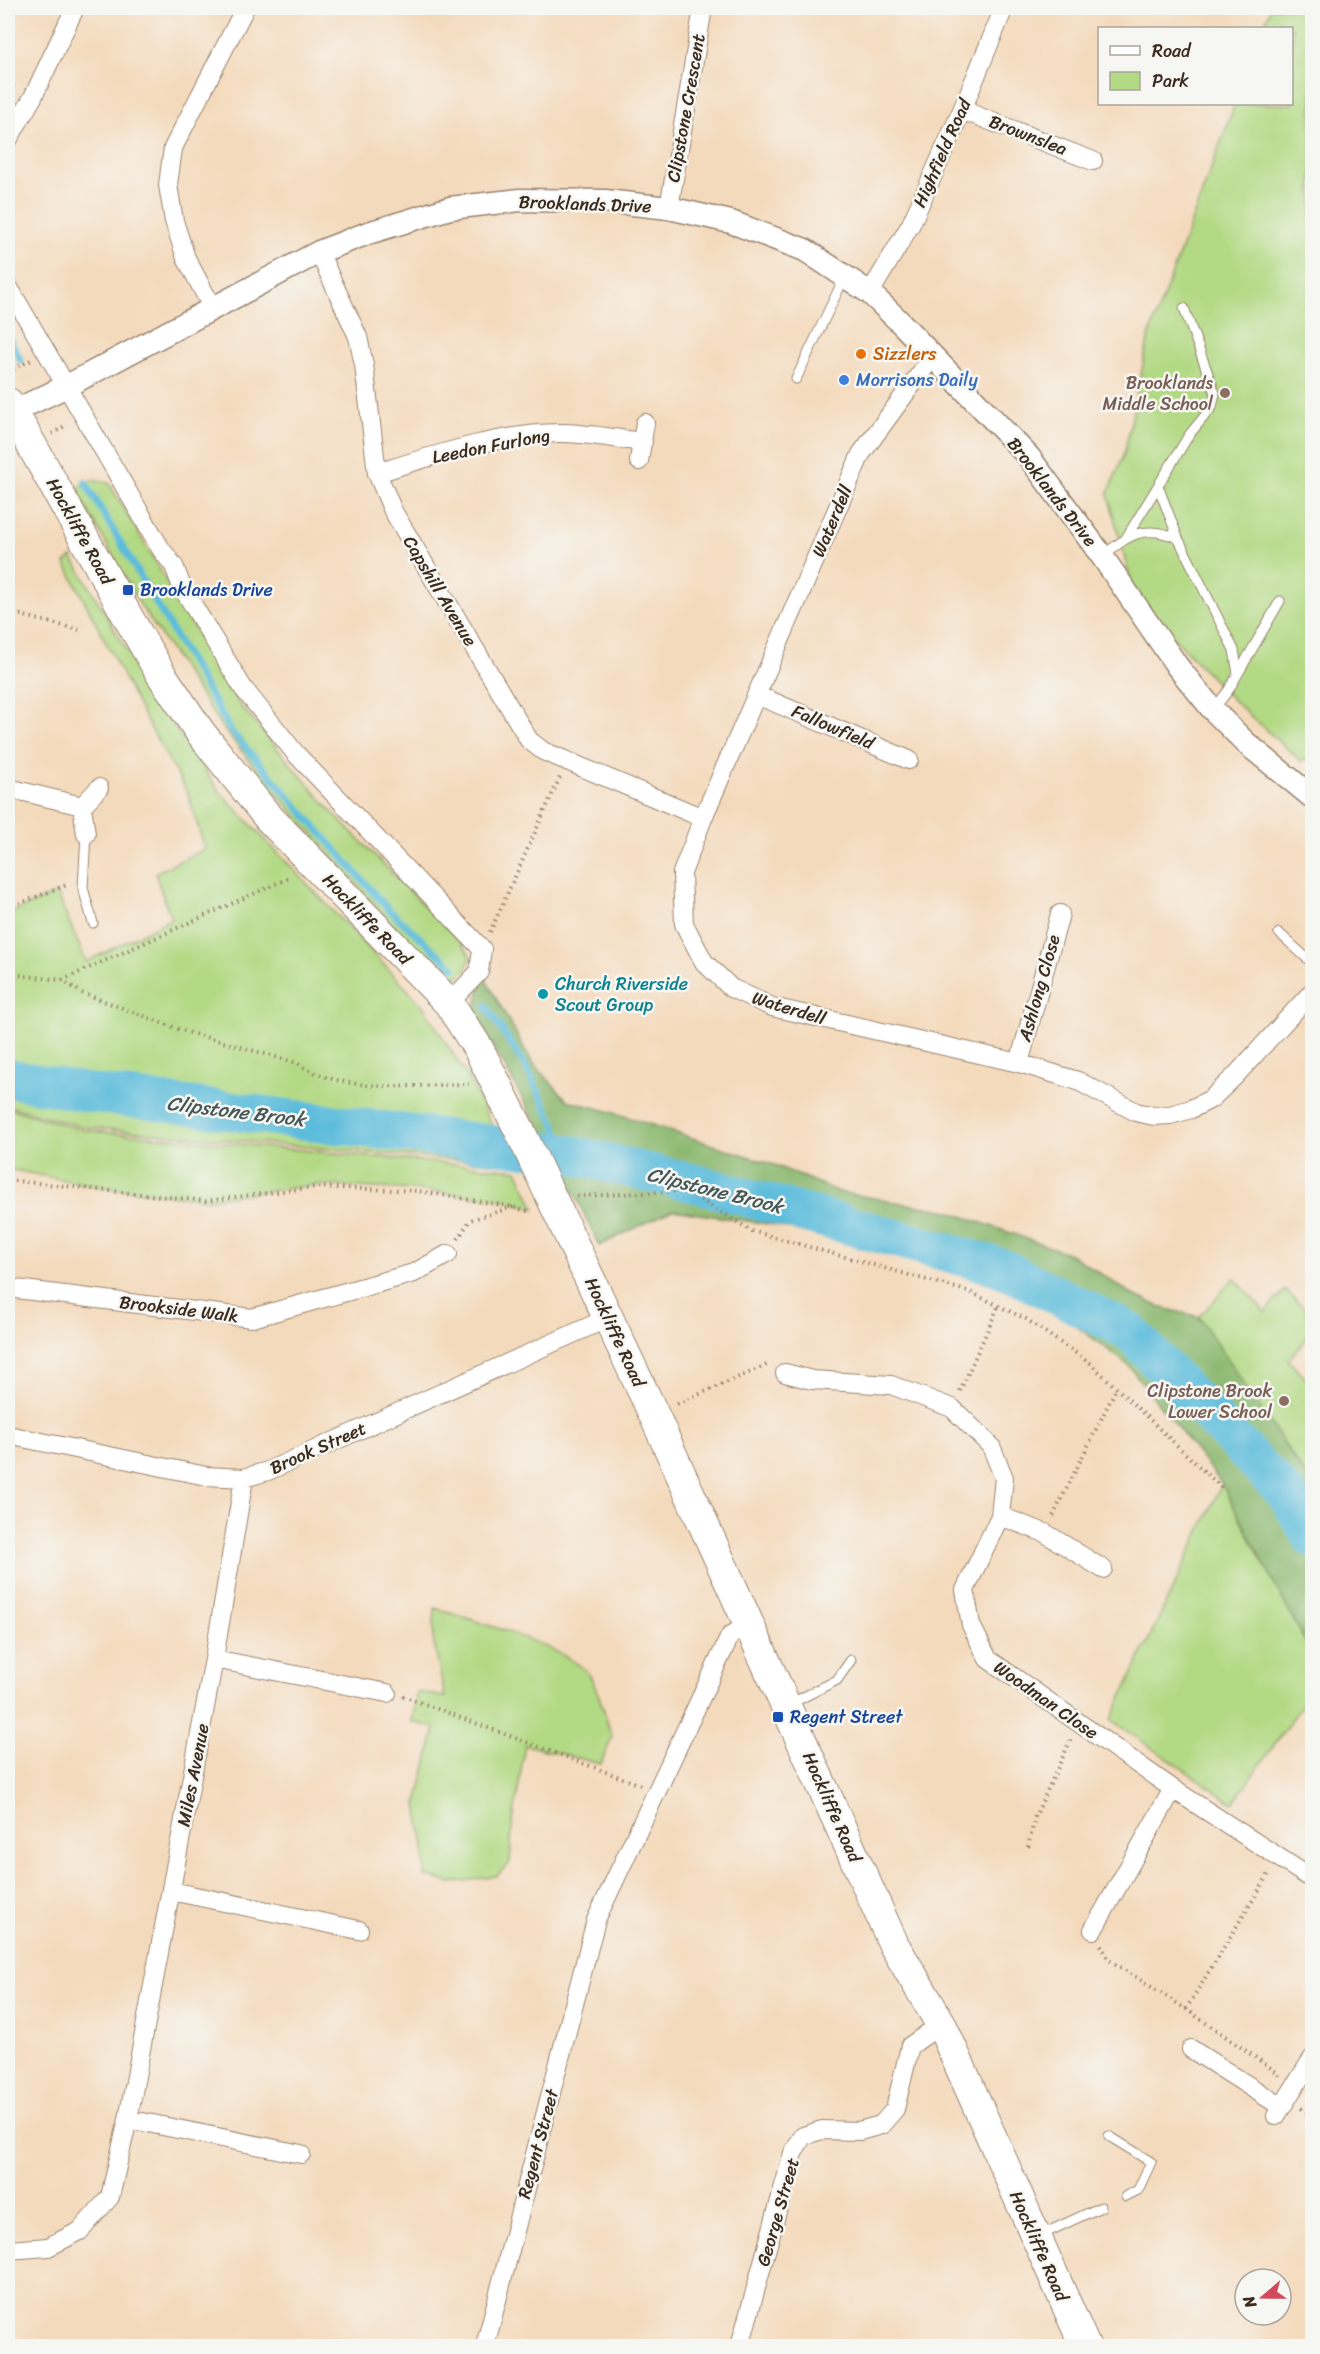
<svg xmlns="http://www.w3.org/2000/svg" width="1320" height="2354" viewBox="0 0 1320 2354" font-family="Sriracha,sans-serif">
<style>
.green{fill:#b2d983;stroke:#768250;stroke-width:1.5}
.forest{fill:#8db971;stroke:#647248;stroke-width:1.5}
.lines{fill:none;stroke-linecap:round;stroke-linejoin:round}
.stream{stroke:#5cbcdb;stroke-width:7}
.river{stroke:#5cbcdb;stroke-width:39}
.service-casing{stroke:#98826d;stroke-width:11}
.minor-casing{stroke:#98826d;stroke-width:20}
.tertiary-casing{stroke:#98826d;stroke-width:25}
.primary-casing{stroke:#98826d;stroke-width:32}
.path{stroke:#98826d;stroke-width:4;stroke-dasharray:1.5 4.5;stroke-linecap:butt}
.service{stroke:#fff;stroke-width:9}
.minor{stroke:#fff;stroke-width:18}
.tertiary{stroke:#fff;stroke-width:22}
.primary{stroke:#fff;stroke-width:30}
.food-dot{fill:#e8710a;stroke:#f6f6f2;stroke-width:2}
.shop-dot{fill:#3f7fe0;stroke:#f6f6f2;stroke-width:2}
.education-dot{fill:#8d6e63;stroke:#f6f6f2;stroke-width:2}
.transit-dot{fill:#1a4fb4;stroke:#f6f6f2;stroke-width:2}
.culture-dot{fill:#0f9aa8;stroke:#f6f6f2;stroke-width:2}
.labels{text-anchor:middle;stroke-width:5;stroke-linejoin:round;paint-order:stroke}
.street-label{font-size:18px;fill:#3b2a1e;stroke:#f6f6f2}
.food-label{font-size:18px;fill:#c56008;stroke:#f6f6f2;text-anchor:start}
.shop-label{font-size:18px;fill:#366cbe;stroke:#f6f6f2;text-anchor:start}
.education-label{font-size:18px;fill:#785e54;stroke:#f6f6f2;text-anchor:end}
.transit-label{font-size:18px;fill:#164399;stroke:#f6f6f2;text-anchor:start}
.culture-label{font-size:18px;fill:#0d838f;stroke:#f6f6f2;text-anchor:start}
.water-label{font-size:20px;font-style:italic;fill:#455657;stroke:#f6f6f2}
</style>
<rect width="100%" height="100%" fill="#f6f6f2"/>
<filter id="ink" filterUnits="userSpaceOnUse"><feTurbulence type="fractalNoise" baseFrequency=".0167" numOctaves="2"/><feDisplacementMap in="SourceGraphic" scale="12" xChannelSelector="R" yChannelSelector="G"/><feConvolveMatrix kernelMatrix="1 2 1 2 8 2 1 2 1" color-interpolation-filters="sRGB"/></filter>
<filter id="wash" filterUnits="userSpaceOnUse"><feTurbulence type="fractalNoise" baseFrequency=".008" numOctaves="4" result="noise"/><feDisplacementMap in="SourceGraphic" scale="24" xChannelSelector="R" yChannelSelector="G"/><feGaussianBlur stdDeviation="1.35" result="paint"/><feColorMatrix in="noise" values="0 0 0 0 0 0 0 0 0 0 0 0 0 0 0 0 0 1.4 0 .05"/><feComposite in="paint" operator="in"/></filter>
<g filter="url(#wash)">
<rect width="100%" height="100%" fill="#f4dabc"/>
<!-- green -->
<path class="green" d="M1271 8H1312V756L1301 761 1235 702 1135 597 1108 494 1125 451 1149 336 1235 104H1292V28H1263Z
M92 480 109 483 238 703 332 812 463 945 471 957 466 969 453 981 439 974 392 924 278 795 222 727 141 606 76 489Z
M72 557 161 708 220 792 423 1006 469 1079 512 1165 83 1127 8 1106V914L57 893 86 962 171 919 155 873 205 849 188 794 141 711 65 563Z
M8 1108 82 1130 517 1170 535 1209 500 1199 419 1190 315 1185 207 1199 100 1187 8 1169Z
M1234 1278 1265 1312 1285 1290 1312 1315C1312 1337 1301 1345 1288 1360L1312 1385V1485L1199 1317Z
M1222 1484 1312 1655V1691L1233 1803 1111 1720Z
M435 1608C469 1619 572 1648 590 1676 599 1690 606 1720 612 1737L601 1764 525 1745 512 1828 510 1862 497 1876 452 1883 425 1876 424 1845 417 1804 435 1728 412 1722 417 1692 445 1697 433 1639Z"/>
<!-- forest -->
<path class="forest" d="M486 980 532 1062 567 1100 615 1113 772 1164 839 1192 948 1211 1070 1254 1133 1295 1163 1308 1199 1317 1312 1485V1655L1222 1484 1128 1365 1046 1303 948 1267 775 1225 672 1210 599 1246 571 1186 475 1013 480 986Z"/>
<g class="lines">
<!-- stream -->
<path class="stream" d="M8 336 21 361
M85 482 231 731 388 909 454 968
M486 1006 526 1067 569 1154"/>
<!-- river -->
<path class="river" d="M8 1078 89 1093 569 1154 702 1185 1000 1267 1129 1331 1287 1495 1312 1538"/>
</g>
</g>
<g filter="url(#ink)">
<g class="lines">
<!-- service casing -->
<g class="service-casing">
<path id="service" d="M796 379 845 276
M1158 486 1178 538
M1126 538 1189 435 1212 407 1215 393 1184 308
M1102 556C1130 535 1143 524 1178 538L1234 650 1238 674
M1213 710 1228 691 1280 601
M86 834 83 888 93 923
M1279 933 1312 963
M788 1705 837 1680 851 1660
M1109 2136 1151 2162 1138 2190 1126 2196
M1041 2235 1101 2207"/>
</g>
<!-- minor casing -->
<g class="minor-casing">
<path id="minor" d="M962 110 1093 161
M8 140 33 97 75 8
M669 208 703 8
M319 252 358 337 364 365 377 473 393 511 529 740 543 751 703 818
M8 286 161 549 174 566 182 587 243 688 296 754 482 949 479 972 449 1003
M870 293 911 224 962 110 1004 8
M213 309 186 258 174 221 168 185 173 148 245 8
M933 356 861 454 703 818 682 873 684 924 704 962 731 988 772 1007 1019 1063 1078 1081 1136 1112 1154 1116 1170 1115 1191 1109 1211 1099 1235 1076 1312 992
M639 461 645 423
M377 473C432 456 502 433 560 433 588 433 616 439 643 442
M757 695 909 760
M8 788 82 806
M86 834 82 806 99 788
M1019 1063 1060 914
M8 1288 252 1318 414 1273 448 1254
M785 1373 812 1380 891 1385 952 1408 991 1446 1004 1478 1000 1516 965 1590 971 1625 988 1659 1173 1789 1312 1879
M8 1435 206 1476 244 1478 268 1471 608 1318
M1000 1516 1045 1533 1103 1569
M214 1659 387 1693
M171 1891 359 1930
M1093 1930 1173 1789
M1191 2049 1282 2107
M1276 2116 1312 2059
M128 2119 301 2154
M8 2250 48 2247 80 2231 110 2197 128 2119 214 1659 244 1478
M485 2346 596 1920 730 1636 749 1624
M740 2346 793 2153 803 2136 822 2130 859 2131 881 2125 895 2109 910 2046 941 2024"/>
</g>
<!-- tertiary casing -->
<g class="tertiary-casing">
<path id="tertiary" d="M12 412 67 386 319 252 368 233 450 208 520 200 605 201 669 208 731 222 805 250 870 293 901 323 1029 457 1102 556 1177 666 1213 710 1246 743 1312 797"/>
</g>
<!-- primary casing -->
<g class="primary-casing">
<path id="primary" d="M8 403 129 619 161 674 200 732 267 816 449 1003 478 1048 520 1131 654 1415 894 1945 941 2024 1085 2346"/>
</g>
<!-- path -->
<path class="path" d="M8 83 17 89
M8 372 31 360
M52 434 66 425
M8 617 21 615 79 630
M8 908 69 884
M490 932 560 777
M8 974 62 980 82 993 184 1031 297 1063C346 1095 413 1085 469 1084
M62 980 291 877
M8 1180 206 1201 315 1187 419 1191 513 1207 531 1212
M577 1196 686 1191 752 1231 970 1292 1026 1319 1090 1363 1224 1490
M458 1239 470 1220 513 1207
M960 1391 999 1305
M677 1404 769 1364
M1053 1516 1117 1387
M403 1696 641 1785
M1028 1847 1035 1817 1071 1739
M1101 1945 1109 1960 1186 2009 1278 2073 1279 2077
M1186 2009 1270 1872
M1301 2108 1312 2116"/>
<!-- service -->
<use href="#service" class="service"/>
<!-- minor -->
<use href="#minor" class="minor"/>
<!-- tertiary -->
<use href="#tertiary" class="tertiary"/>
<!-- primary -->
<use href="#primary" class="primary"/>
</g>
</g>
<!-- markers -->
<circle class="food-dot" cx="861" cy="354" r="6"/>
<circle class="shop-dot" cx="844" cy="380" r="6"/>
<g class="education-dot">
<circle cx="1225" cy="393" r="6"/>
<circle cx="1284" cy="1401" r="6"/>
</g>
<g class="transit-dot">
<rect x="122" y="584" width="12" height="12" rx="3"/>
<rect x="772" y="1711" width="12" height="12" rx="3"/>
</g>
<circle class="culture-dot" cx="543" cy="994" r="6"/>
<g class="labels">
<!-- street labels -->
<g class="street-label">
<text transform="translate(686 108) rotate(-80)" y="6">Clipstone Crescent</text>
<text transform="translate(1028 135) rotate(21)" y="6">Brownslea</text>
<text transform="translate(942 153) rotate(-66)" y="6">Highfield Road</text>
<text transform="translate(585 204) rotate(2)" y="6">Brooklands Drive</text>
<text transform="translate(491 446) rotate(-11)" y="6">Leedon Furlong</text>
<text transform="translate(1052 492) rotate(52)" y="6">Brooklands Drive</text>
<text transform="translate(832 521) rotate(-67)" y="6">Waterdell</text>
<text transform="translate(80 531) rotate(61)" y="6">Hockliffe Road</text>
<text transform="translate(440 591) rotate(59)" y="6">Capshill Avenue</text>
<text transform="translate(833 727) rotate(23)" y="6">Fallowfield</text>
<text transform="translate(367 919) rotate(46)" y="6">Hockliffe Road</text>
<text transform="translate(1039 988) rotate(-74)" y="6">Ashlong Close</text>
<text transform="translate(789 1008) rotate(17)" y="6">Waterdell</text>
<text transform="translate(179 1309) rotate(7)" y="6">Brookside Walk</text>
<text transform="translate(615 1332) rotate(65)" y="6">Hockliffe Road</text>
<text transform="translate(318 1448) rotate(-24)" y="6">Brook Street</text>
<text transform="translate(1046 1700) rotate(35)" y="6">Woodman Close</text>
<text transform="translate(193 1775) rotate(-79)" y="6">Miles Avenue</text>
<text transform="translate(832 1807) rotate(66)" y="6">Hockliffe Road</text>
<text transform="translate(538 2144) rotate(-75)" y="6">Regent Street</text>
<text transform="translate(778 2212) rotate(-74)" y="6">George Street</text>
<text transform="translate(1039 2246) rotate(66)" y="6">Hockliffe Road</text>
</g>
<!-- food labels -->
<g class="food-label">
<text x="873" y="360">Sizzlers</text>
</g>
<!-- shop labels -->
<g class="shop-label">
<text x="856" y="386">Morrisons Daily</text>
</g>
<!-- education labels -->
<g class="education-label">
<text x="1213" y="389">Brooklands<tspan x="1213" dy="21">Middle School</tspan></text>
<text x="1272" y="1397">Clipstone Brook<tspan x="1272" dy="21">Lower School</tspan></text>
</g>
<!-- transit labels -->
<g class="transit-label">
<text x="140" y="596">Brooklands Drive</text>
<text x="790" y="1723">Regent Street</text>
</g>
<!-- culture labels -->
<g class="culture-label">
<text x="555" y="990">Church Riverside<tspan x="555" dy="21">Scout Group</tspan></text>
</g>
<!-- water labels -->
<g class="water-label">
<text transform="translate(236 1111) rotate(7)" y="7">Clipstone Brook</text>
<text transform="translate(715 1190) rotate(14)" y="7">Clipstone Brook</text>
</g>
</g>
<!-- margin -->
<rect width="1320" height="2354" fill="none" stroke="#f6f6f2" stroke-width="30"/>
<!-- legend -->
<rect x="1098" y="27" width="195" height="78" fill="#f6f6f2" stroke="#aba49d" stroke-width="1.5"/>
<rect x="1110" y="46" width="30" height="9" fill="#ffffff" stroke="#aba49d" stroke-width="1.5"/>
<text x="1152" y="57" font-size="18" fill="#3b2a1e">Road</text>
<rect x="1110" y="72" width="30" height="18" fill="#b2d983" stroke="#aba49d" stroke-width="1.5"/>
<text x="1152" y="87" font-size="18" fill="#3b2a1e">Park</text>
<!-- north arrow -->
<g transform="translate(1263 2297) rotate(250)"><circle r="28" fill="#f6f6f2" stroke="#aba49d" stroke-width="1.5"/>
<path d="M0-4.5L10 22L0 15L-10 22Z" fill="#d1495b"/>
<text y="-9" font-size="16" font-weight="bold" text-anchor="middle" fill="#3b2a1e">N</text>
</g>
</svg>
